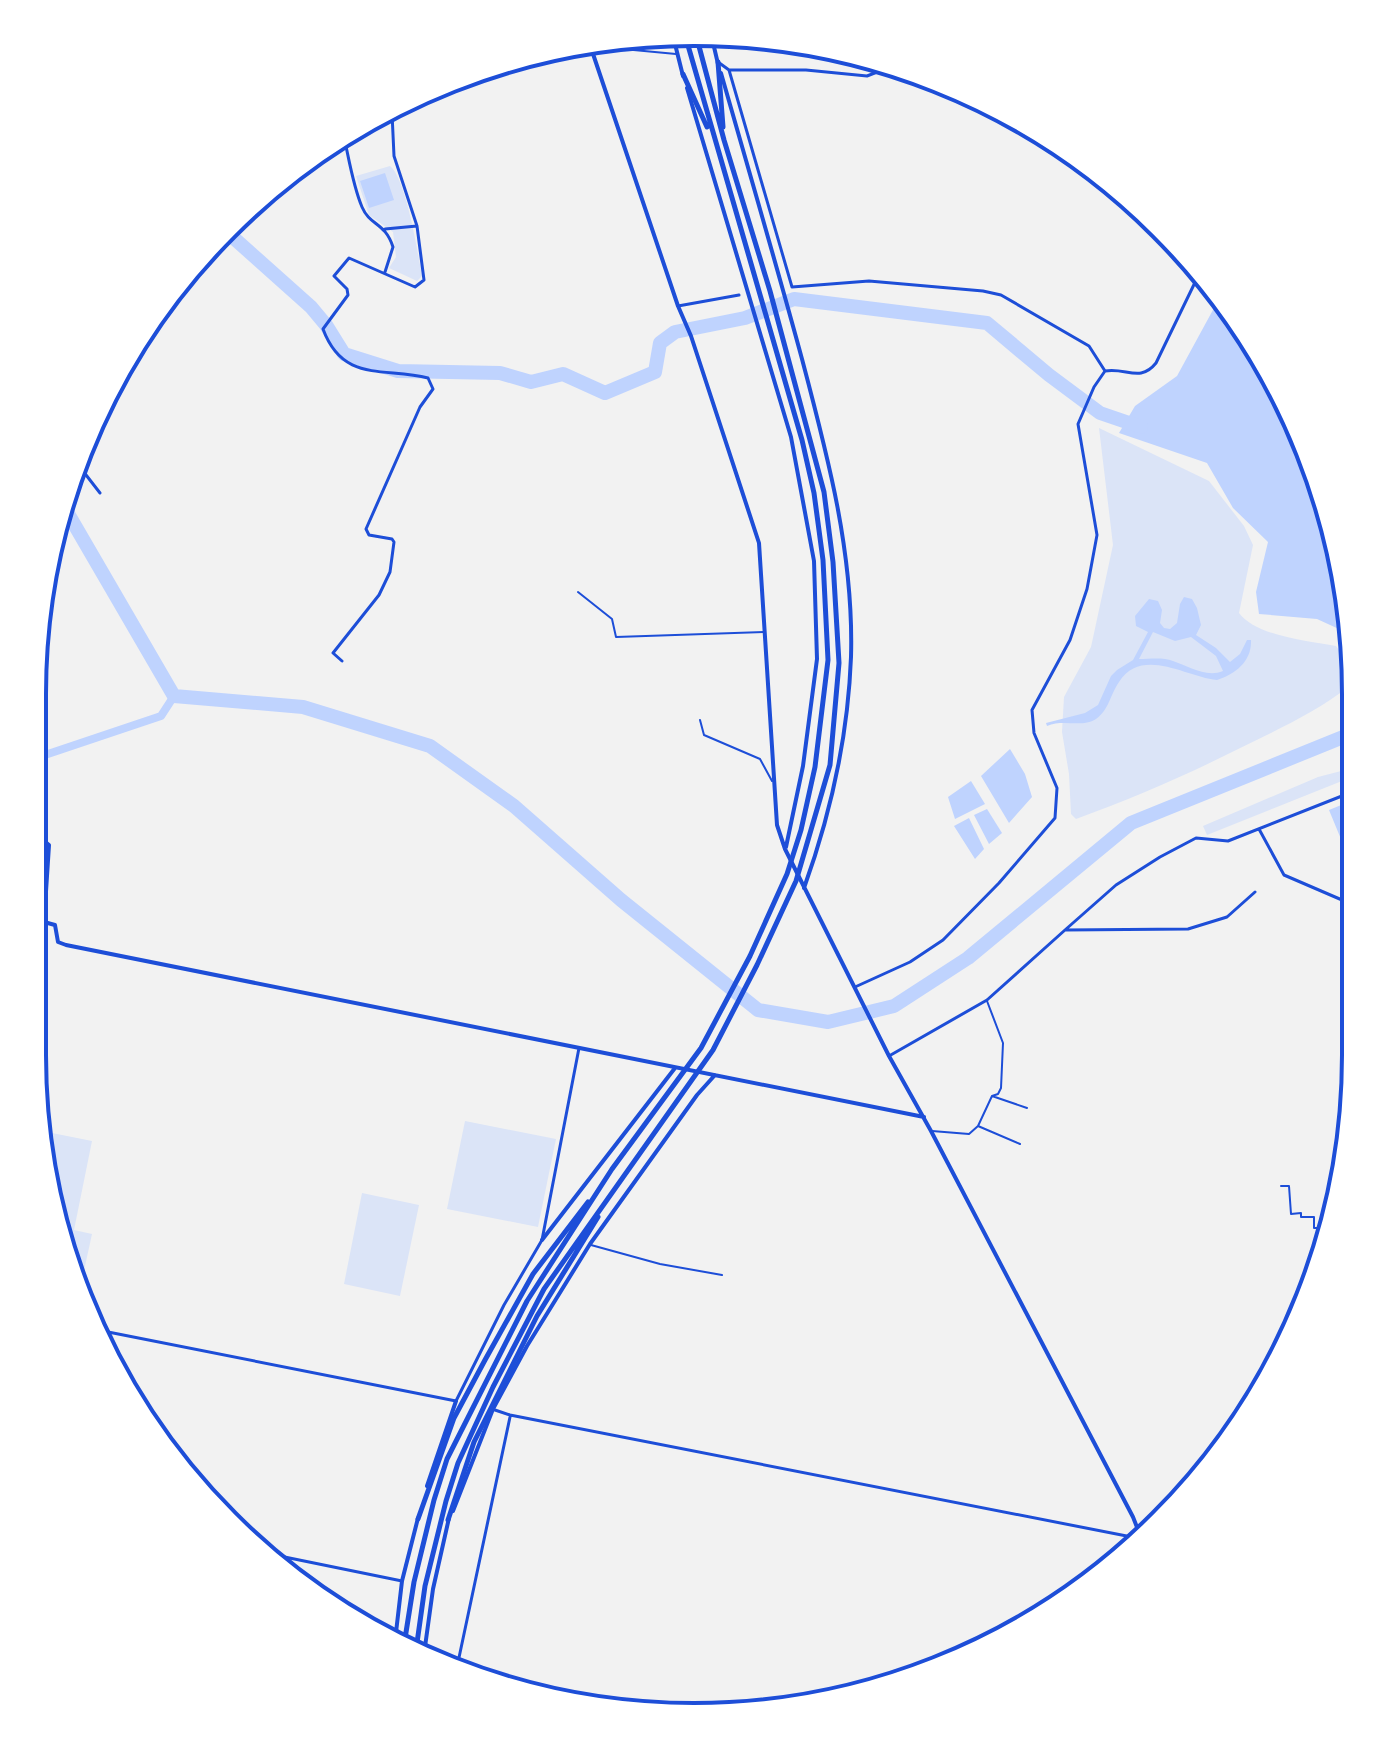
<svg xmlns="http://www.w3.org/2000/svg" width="1388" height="1749" viewBox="0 0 1388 1749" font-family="Overpass,sans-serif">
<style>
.green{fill:#dbe4f7}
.water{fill:#bfd3fe;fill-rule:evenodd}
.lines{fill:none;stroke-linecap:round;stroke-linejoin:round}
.canal{stroke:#bfd3fe;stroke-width:8}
.river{stroke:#bfd3fe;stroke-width:14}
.path{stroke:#1d4ed8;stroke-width:2}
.service{stroke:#1d4ed8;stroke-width:2}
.minor{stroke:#1d4ed8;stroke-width:3}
.tertiary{stroke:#1d4ed8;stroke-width:4}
.trunk{stroke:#1d4ed8;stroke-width:5}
.rim{fill:none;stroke:#1d4ed8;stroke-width:4}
</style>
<rect width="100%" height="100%" fill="#f2f2f2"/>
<!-- green -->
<path class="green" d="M390 166C406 178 418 254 422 276L417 281 389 268 396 257 393 232 369 215 356 176Z
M1099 428 1209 481 1244 526 1253 545 1239 613C1256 636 1308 641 1336 646 1346 659 1353 669 1351 685 1314 714 1270 733 1228 754 1178 779 1128 800 1076 819L1071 814 1069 774 1062 732 1064 697 1091 647 1113 545Z
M1352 764V777L1207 835 1203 826 1318 777 1345 770 1344 767Z
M465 1121 556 1139 538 1227 447 1209Z
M42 1131 92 1141 74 1230 92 1234 80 1289 54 1226Z
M362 1193 419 1205 400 1296 344 1284Z"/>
<!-- water -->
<path class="water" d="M385 173 394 200 369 208 360 181Z
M1220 297 1268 363 1333 522 1352 635 1317 619 1259 614 1256 592 1268 542 1233 508 1207 463 1119 433 1135 406 1177 376Z
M1184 597 1192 599 1197 608 1201 625 1196 635 1216 648 1230 662 1240 654 1247 640H1251C1252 661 1236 674 1217 680 1186 677 1142 646 1119 682 1110 695 1109 710 1096 719 1082 728 1063 719 1047 726L1046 723 1085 713 1098 705 1111 676 1117 670 1133 660 1148 632 1136 626 1135 616 1149 599 1158 601 1162 610 1160 623 1164 628 1170 629 1177 623 1180 604ZM1153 632 1175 641 1191 637 1216 656 1223 671C1206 678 1188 666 1173 661 1163 657 1150 659 1139 659Z
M1010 749 1025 774 1032 797 1009 823 981 776Z
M971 781 985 804 955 819 948 797Z
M1351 801 1350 861 1329 810Z
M987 809 1002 833 989 844 974 815Z
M969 818 984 849 975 859 954 826Z"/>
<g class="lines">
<!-- canal -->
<path class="canal" d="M33 759 161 716 174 696"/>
<!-- river -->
<path class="river" d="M227 232 311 307 326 325 344 354 398 371 500 373 531 382 563 374 605 393 655 372 660 343 675 332 745 318 794 299 987 323 1049 375 1100 413 1141 427
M63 505 174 696 303 707 430 746 514 806 621 900 758 1010 828 1022 894 1006 968 958 1131 823 1353 733"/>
<!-- path -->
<path class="path" d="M1341 907V967H1348
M1281 1186H1289L1291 1214 1301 1213V1217H1314V1228H1330
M1343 1186 1345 1113"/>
<!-- service -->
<path class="service" d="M591 46 676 54
M578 592 612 619 616 637 764 632
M700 720 704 735 760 759 772 781
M987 1001 1003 1043 1001 1088 998 1094 992 1096
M978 1126 992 1096 1027 1108
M932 1131 969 1134 978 1126 1020 1144
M591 1245 660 1264 722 1275
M723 1713V1712"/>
<!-- minor -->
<path class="minor" d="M718 62 729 70H806L867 76 890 67 902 68
M729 70 792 287 869 281 983 291 1001 295 1089 346 1105 371
M347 134 376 123 406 101
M344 137C349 159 353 186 362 207 370 226 385 222 393 247L385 272
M385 229 417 226
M678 306 739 295
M76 462 100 493
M342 661 333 653 379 595 390 572 394 542 392 539 369 535 366 529 420 407 433 389 428 378C384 367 343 383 323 329L348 295 347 289 334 276 349 258 415 287 424 280 417 226 394 156 392 113
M1259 829 1284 875 1349 903
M1065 930 1116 885 1160 857 1196 838 1228 841 1352 792
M855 987 910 962 943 940 999 883 1055 818 1057 788 1034 733 1032 710 1070 640 1087 589 1097 535 1078 424 1094 387 1105 371C1126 367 1140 383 1156 363L1201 270
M889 1056 987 1000 1065 930 1188 929 1227 917 1255 892
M98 1330 456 1401 504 1305 542 1240 579 1048
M495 1410 510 1415 1142 1539
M265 1553 402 1581
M457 1667 510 1417"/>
<!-- tertiary -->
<path class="tertiary" d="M711 34 718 64
M673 36 683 76
M589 42 678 306 691 336 759 543 777 825 785 849 889 1056 931 1131 1133 1517 1142 1540
M721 73C748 168 776 263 802 359 828 457 854 555 851 657 848 737 831 813 804 888
M687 88 791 437 814 561 817 659 803 766 786 847
M33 838 43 840 49 845 44 922 55 925 58 942 66 945 924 1117
M542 1240 675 1068
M427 1486 456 1401
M453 1511 493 1409 527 1346 590 1244 697 1095 715 1075
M395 1641 402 1581 418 1518
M424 1654 433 1589 449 1518"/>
<!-- trunk -->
<path class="trunk" d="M718 62 723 127
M683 74 707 127
M418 1519 454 1418 485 1360 533 1274 588 1202
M448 1520 474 1442 537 1316 598 1217
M404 1645 414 1582 434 1500 447 1459 527 1301 612 1169 701 1048 750 956 787 874 801 830 815 767 828 660 823 560 814 493 802 440 685 35
M416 1650 425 1586 446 1501 458 1463 493 1387 544 1289 713 1050 757 965 796 881 830 765 839 663 833 562 824 492 770 291 724 140 696 35"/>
</g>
<!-- crop -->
<path d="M0 0H1388V1749H0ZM694 46H694A648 648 0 0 1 1342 694V1055A648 648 0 0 1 694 1703H694A648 648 0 0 1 46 1055V694A648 648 0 0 1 694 46Z" fill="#fff" fill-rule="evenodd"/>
<path class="rim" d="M694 46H694A648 648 0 0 1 1342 694V1055A648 648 0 0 1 694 1703H694A648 648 0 0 1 46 1055V694A648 648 0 0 1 694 46Z"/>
</svg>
